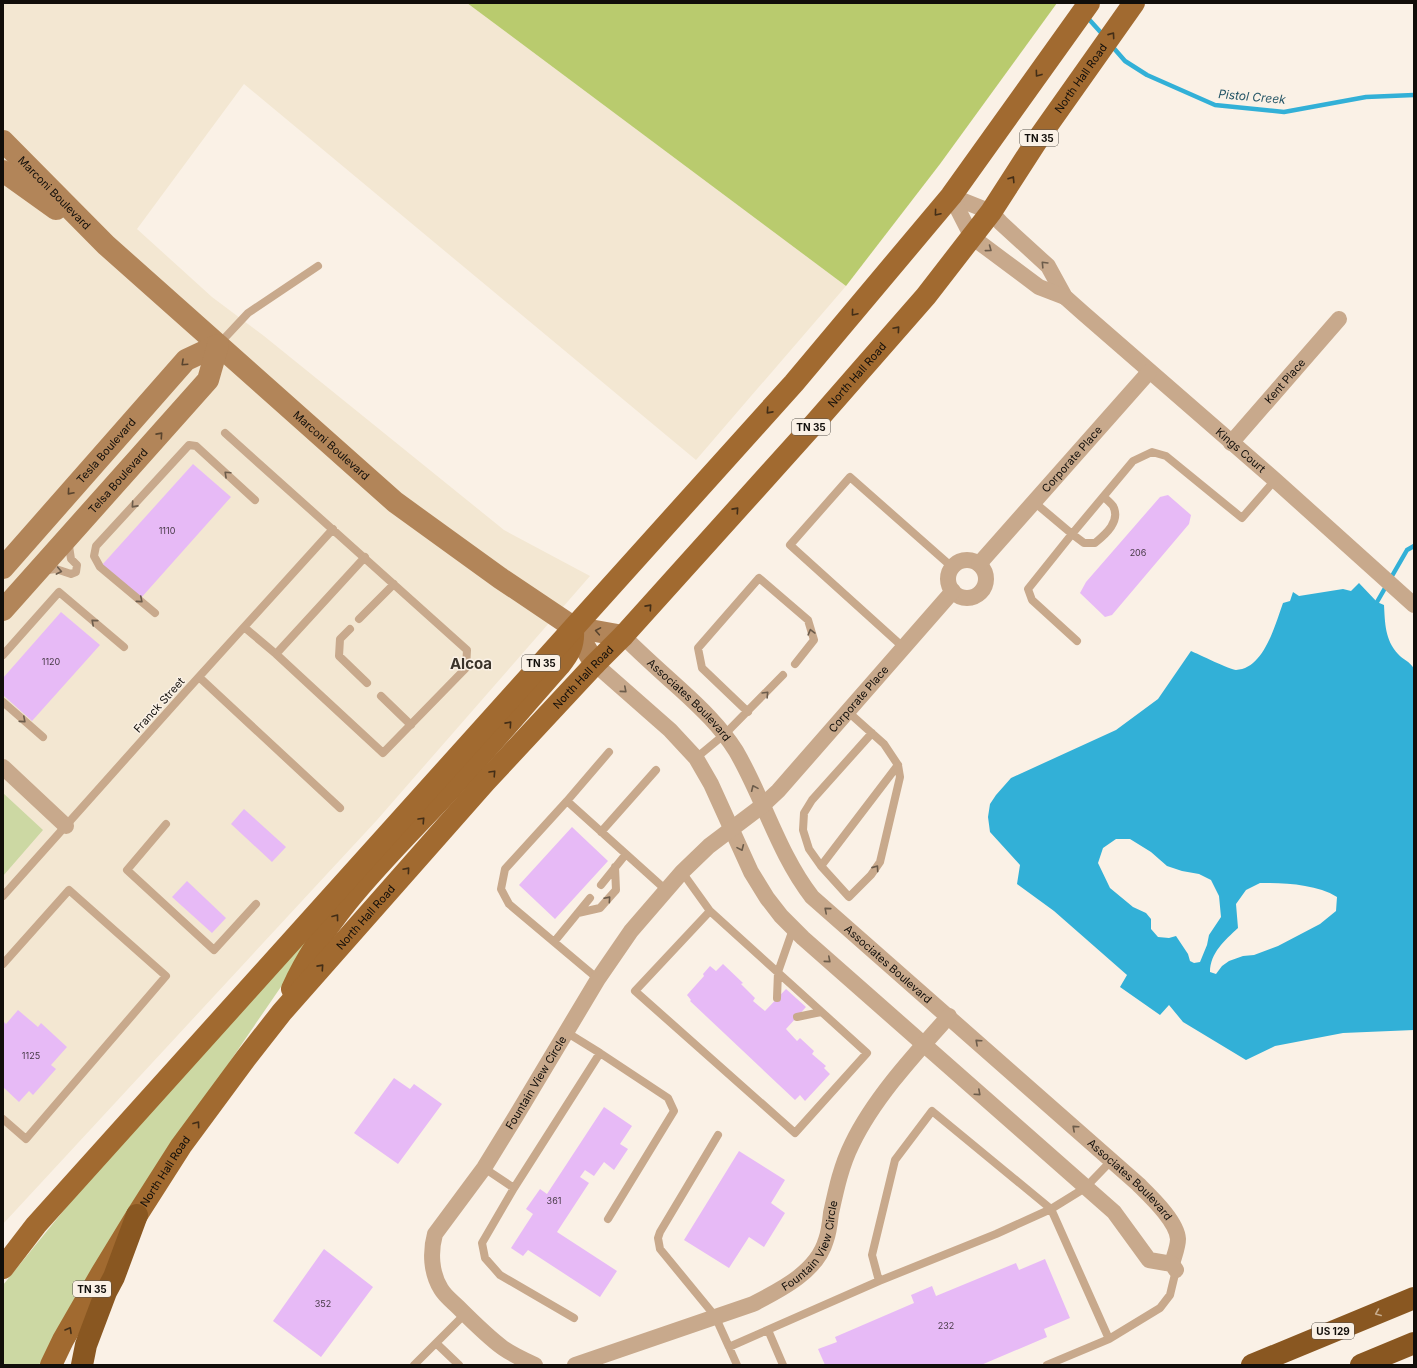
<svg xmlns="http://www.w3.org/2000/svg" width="1417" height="1368" viewBox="0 0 1417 1368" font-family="Inter,sans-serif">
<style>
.commercial{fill:#f3e7d2}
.green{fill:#ccd8a3}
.forest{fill:#b9cb6e}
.water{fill:#32b0d7;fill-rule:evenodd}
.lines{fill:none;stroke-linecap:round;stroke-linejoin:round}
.stream{stroke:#32b0d7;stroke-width:4.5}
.building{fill:#e7baf6}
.lane{stroke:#c8a98c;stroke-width:8}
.street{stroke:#c8a98c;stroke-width:16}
.secondary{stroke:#b28559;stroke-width:22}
.primary{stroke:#a16a30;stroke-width:22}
.highway{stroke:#895721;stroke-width:22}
.oneway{stroke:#432e17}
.oneway2{stroke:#6c5c4b}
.oneway3{stroke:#59442e}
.oneway4{stroke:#c7ac8d}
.labels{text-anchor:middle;stroke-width:3;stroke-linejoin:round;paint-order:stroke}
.number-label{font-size:9px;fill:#463945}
.shield{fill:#faf1e6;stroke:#57524c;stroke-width:1}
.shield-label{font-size:10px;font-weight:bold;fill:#110e0a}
.street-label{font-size:11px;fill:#110e0a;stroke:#faf1e6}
.water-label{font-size:12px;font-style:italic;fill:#255667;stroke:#faf1e6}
.district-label{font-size:15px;font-weight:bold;fill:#3b342b;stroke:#faf1e6}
</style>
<rect width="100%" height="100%" fill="#faf1e6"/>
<!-- commercial -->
<path class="commercial" d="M3 3H467L846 286 696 460 244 84 137 229 212 297 264 336 504 530 590 576 377 820 3 1224Z"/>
<!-- green -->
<path class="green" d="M3 793 43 830 3 876Z
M342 898C237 1051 130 1203 39 1365H3V1285L73 1199Z"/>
<!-- forest -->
<path class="forest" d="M467 3H1057L940 164 846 286Z"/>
<!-- water -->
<path class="water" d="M1359 583 1377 602 1384 605C1385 623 1385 640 1398 654 1403 660 1410 661 1414 669V1030L1343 1033 1275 1046 1246 1060 1183 1022 1169 1005 1160 1015 1120 987 1127 975 1054 911 1017 884 1020 865 990 832 988 817 990 804 996 795 1011 778 1116 730 1158 699 1191 651C1198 654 1231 670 1236 670 1264 669 1275 625 1283 603L1290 601 1293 592 1299 596 1343 589 1351 591ZM1130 839 1151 852 1167 866 1182 871 1199 874 1211 880 1219 896 1221 917 1209 935 1207 945 1200 962 1194 963 1190 961 1188 954 1176 936 1169 938 1158 937 1151 929V919L1146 913 1133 907 1110 888 1098 863 1103 848 1116 839ZM1260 883C1284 883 1316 884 1337 897L1336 911 1320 924 1278 946 1254 955 1243 956 1229 961 1222 966 1216 974 1210 972C1210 953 1225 940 1238 928L1236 904 1246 890Z"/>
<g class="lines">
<!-- stream -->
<path class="stream" d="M1086 16 1104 36
M1111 45 1125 61 1147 75 1215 105 1284 112 1366 97 1414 95
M1377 602 1407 550 1414 546"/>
</g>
<!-- building -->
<path class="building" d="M193 464 231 497 141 598 102 565Z
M1168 495 1191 515 1189 524 1112 615 1105 617 1080 593 1086 582 1160 497Z
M61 612 100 645 32 721 3 695V678Z
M244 809 286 847 272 862 231 824Z
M572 827 608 861 555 919 519 885Z
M187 881 226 918 212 933 172 897Z
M723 964 743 983 741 984 755 998 753 1001 765 1011 786 989 806 1007 786 1029 797 1041 800 1038 814 1051 812 1054 826 1066 824 1068 830 1074 805 1101 800 1095 795 1100 690 1001 691 1000 687 995 704 976 703 974 710 966 716 971Z
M18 1010 38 1027 41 1023 67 1047 51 1065 56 1069 33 1095 29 1091 19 1102 3 1087V1021L6 1024Z
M394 1078 410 1089 414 1084 442 1104 398 1164 354 1133Z
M604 1107 632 1126 620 1144 628 1149 614 1170 604 1162 594 1176 585 1170 580 1177 589 1183 557 1232 617 1271 600 1297 528 1250 523 1256 511 1248 533 1214 526 1209 540 1189 547 1194Z
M739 1151 785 1180 771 1203 785 1213 764 1247 749 1237 729 1268 684 1240Z
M324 1249 373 1287 321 1357 273 1321Z
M1045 1259 1070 1318 1044 1329 1047 1337 981 1365H825L818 1349 837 1342 835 1337 914 1303 911 1295 932 1286 936 1296 1016 1263 1019 1270Z"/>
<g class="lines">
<!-- lane -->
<path class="lane" d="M219 344 248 313 318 266
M225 433 467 650 466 668 383 753 276 654 244 627
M1104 497C1106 499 1111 503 1113 506 1121 521 1106 534 1095 543H1084L1072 534 1133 461 1152 452 1166 456 1242 518 1275 480
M1034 502 1072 534 1028 589 1032 600 1077 641
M45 567 48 570 56 569 71 574 76 572 77 565 71 559 69 546 66 543
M155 613 100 567 94 556 96 546 189 445 196 446 255 500
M359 619 394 584
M350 629 340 639 339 656 367 683
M903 647 790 545 850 477 952 567
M276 654 365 557
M3 655 59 592 124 647
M199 677 340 808
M381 696 411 725
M3 702 43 737
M847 711 884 744 898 765 900 777 880 862 871 875 849 897 821 866 809 849 803 830 804 813 812 800 872 733
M748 712 702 668 698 648 759 578 808 620 814 640 795 664
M696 758 725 734 783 675
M567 801 609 752
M166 824 127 870 214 950 256 904
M601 832 656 770
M821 866 898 765
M682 872 710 911 635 991 795 1133 867 1053 710 911
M601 885 626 854
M3 896 187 690 333 529
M578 913 600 908 616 890 615 867
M554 942 590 898
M3 964 69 890 166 976 26 1139 3 1119
M598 979 509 904 501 889 505 869 567 801 666 890
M777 998 778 972 793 929
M797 1017 821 1012
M566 1032 600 1053
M718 1135 660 1232 658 1238 660 1249 715 1316 729 1347 879 1281 996 1234 1051 1209 1085 1188 1111 1161
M484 1168 514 1188 482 1243 485 1258 500 1275 574 1318
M514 1188 600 1053 668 1098 674 1111 608 1219
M879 1281 872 1255 895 1160 932 1111 1051 1209 1109 1339 1047 1365
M768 1330 783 1365
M1109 1339 1160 1308 1170 1295 1176 1270
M436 1343 459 1365
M729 1347 737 1365
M414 1365 465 1314"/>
<!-- street -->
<g class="street">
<path id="s1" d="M951 196 991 212 1001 223 1048 266 1065 297 1083 313 1275 480 1414 605"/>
<path d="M951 196 972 237 1039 287 1065 297"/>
<path id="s2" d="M1231 443 1339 319"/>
<circle cx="967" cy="579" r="19"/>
<path id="s3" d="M979 564 1149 372"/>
<path id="s4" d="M623 636C641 654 660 671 679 688 700 707 721 727 736 751 764 799 778 853 812 897L1138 1184C1150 1196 1177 1221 1178 1239 1178 1247 1174 1256 1172 1264"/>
<path d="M595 664 670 730 696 758 711 784 751 872 767 898 781 916 803 938 1114 1212 1149 1260 1172 1264 1176 1270"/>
<path d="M3 767 66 826"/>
<path id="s5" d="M535 1365C524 1360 513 1355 503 1348 488 1337 471 1320 458 1307 453 1302 445 1296 441 1289 431 1273 430 1252 435 1234L484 1168 516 1116 598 979 631 931 682 872 709 846 762 806 778 791 953 591"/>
<path id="s6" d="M575 1365 753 1304C780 1290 817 1272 826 1240 829 1232 830 1222 831 1213 836 1190 841 1166 852 1144 874 1098 915 1054 949 1016"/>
</g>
<!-- secondary -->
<g class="secondary">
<path id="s7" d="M3 141 106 245 395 502 500 578 573 627 623 636"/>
<path d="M3 171 56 209"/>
<path id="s8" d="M3 568 186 360 218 345"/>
<path id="s9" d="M3 610 208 380 218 345"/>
<path d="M573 627 595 664"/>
</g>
<!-- primary -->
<g class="primary">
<path d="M292 989C326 914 388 856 443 797 483 754 521 709 560 665 569 654 574 645 573 631"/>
<path d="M3 1268 36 1225 794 383 951 196 1089 3"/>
<path id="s10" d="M51 1365 63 1340 101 1274 137 1215 181 1146 246 1058 282 1012 486 781 595 664 623 636 814 424 926 296 991 212 1040 136 1134 3"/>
</g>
<!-- highway -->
<path class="highway" d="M82 1365 86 1345 106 1292 114 1277 137 1215
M1252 1365 1414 1298
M1361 1365 1414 1343"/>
</g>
<!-- one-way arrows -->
<defs><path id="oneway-chevron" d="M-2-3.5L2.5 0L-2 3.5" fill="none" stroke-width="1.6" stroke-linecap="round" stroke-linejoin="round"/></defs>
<g class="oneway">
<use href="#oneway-chevron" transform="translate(1112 35) rotate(-55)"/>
<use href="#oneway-chevron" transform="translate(1038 74) rotate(126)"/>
<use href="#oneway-chevron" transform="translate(1012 179) rotate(-57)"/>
<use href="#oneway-chevron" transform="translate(937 213) rotate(130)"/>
<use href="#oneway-chevron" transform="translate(854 313) rotate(130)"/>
<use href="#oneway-chevron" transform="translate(897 329) rotate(-49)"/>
<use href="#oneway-chevron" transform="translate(769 411) rotate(132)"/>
<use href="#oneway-chevron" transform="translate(736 510) rotate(-48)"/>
<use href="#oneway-chevron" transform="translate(649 607) rotate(-48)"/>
<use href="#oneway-chevron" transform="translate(509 724) rotate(-48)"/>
<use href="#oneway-chevron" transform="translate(493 773) rotate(-47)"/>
<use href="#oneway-chevron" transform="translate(422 820) rotate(-47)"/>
<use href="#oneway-chevron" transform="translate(407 870) rotate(-49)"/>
<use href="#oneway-chevron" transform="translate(336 917) rotate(-53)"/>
<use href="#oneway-chevron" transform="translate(321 967) rotate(-48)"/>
<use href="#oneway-chevron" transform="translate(197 1124) rotate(-54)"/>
<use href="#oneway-chevron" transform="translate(69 1330) rotate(-60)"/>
</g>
<g class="oneway2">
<use href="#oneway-chevron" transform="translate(989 249) rotate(37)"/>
<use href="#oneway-chevron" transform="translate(1044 264) rotate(-134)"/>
<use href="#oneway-chevron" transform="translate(227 474) rotate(-137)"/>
<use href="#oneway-chevron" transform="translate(134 505) rotate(132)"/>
<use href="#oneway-chevron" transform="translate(59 571) rotate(11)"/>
<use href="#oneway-chevron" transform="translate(140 600) rotate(40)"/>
<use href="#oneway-chevron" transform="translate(94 622) rotate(-139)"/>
<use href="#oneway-chevron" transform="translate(811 632) rotate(-105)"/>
<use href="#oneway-chevron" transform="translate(624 690) rotate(41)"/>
<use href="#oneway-chevron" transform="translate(766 694) rotate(-46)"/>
<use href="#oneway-chevron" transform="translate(23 720) rotate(41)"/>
<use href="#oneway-chevron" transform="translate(754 788) rotate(-114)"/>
<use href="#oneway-chevron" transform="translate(741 848) rotate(66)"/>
<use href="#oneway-chevron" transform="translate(876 868) rotate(-55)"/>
<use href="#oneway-chevron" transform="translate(608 899) rotate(-49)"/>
<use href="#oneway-chevron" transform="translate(827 910) rotate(-139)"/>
<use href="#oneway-chevron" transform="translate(828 960) rotate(41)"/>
<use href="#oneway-chevron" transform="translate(978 1042) rotate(-138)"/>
<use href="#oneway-chevron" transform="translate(978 1093) rotate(42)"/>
<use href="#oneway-chevron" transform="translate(1075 1128) rotate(-138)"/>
</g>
<g class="oneway3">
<use href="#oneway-chevron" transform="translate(184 363) rotate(137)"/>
<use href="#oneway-chevron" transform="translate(160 435) rotate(-48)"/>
<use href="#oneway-chevron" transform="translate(70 492) rotate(131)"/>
<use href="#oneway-chevron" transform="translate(598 631) rotate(-170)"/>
</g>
<use class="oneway4" href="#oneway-chevron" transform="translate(1378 1313) rotate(158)"/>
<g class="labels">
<!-- number labels -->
<g class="number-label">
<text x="167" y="534">1110</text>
<text x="1138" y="556">206</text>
<text x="51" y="665">1120</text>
<text x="31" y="1059">1125</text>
<text x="554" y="1204">361</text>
<text x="323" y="1307">352</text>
<text x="946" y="1329">232</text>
</g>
<!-- shield labels -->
<g class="shield">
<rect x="1020" y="130" width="38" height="16" rx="3"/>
<rect x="792" y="419" width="38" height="16" rx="3"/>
<rect x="522" y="655" width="38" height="16" rx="3"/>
<rect x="73" y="1281" width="38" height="16" rx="3"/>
<rect x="1312" y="1323" width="42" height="16" rx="3"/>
</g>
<g class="shield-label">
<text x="1039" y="142">TN 35</text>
<text x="811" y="431">TN 35</text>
<text x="541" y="667">TN 35</text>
<text x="92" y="1293">TN 35</text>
<text x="1333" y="1335">US 129</text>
</g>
<!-- street labels -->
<g class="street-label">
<text dy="4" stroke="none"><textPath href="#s10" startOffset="1653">North Hall Road</textPath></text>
<text dy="4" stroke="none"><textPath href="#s7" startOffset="73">Marconi Boulevard</textPath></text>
<text dy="4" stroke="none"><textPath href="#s10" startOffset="1281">North Hall Road</textPath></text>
<text dy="4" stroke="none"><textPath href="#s2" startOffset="82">Kent Place</textPath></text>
<text dy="4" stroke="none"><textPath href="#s7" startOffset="448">Marconi Boulevard</textPath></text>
<text dy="4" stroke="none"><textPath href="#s1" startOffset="390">Kings Court</textPath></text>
<text dy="4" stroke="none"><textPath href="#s8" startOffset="156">Tesla Boulevard</textPath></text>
<text dy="4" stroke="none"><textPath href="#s3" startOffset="140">Corporate Place</textPath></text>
<text dy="4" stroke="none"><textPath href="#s9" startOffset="173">Telsa Boulevard</textPath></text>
<text dy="4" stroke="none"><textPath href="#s10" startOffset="873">North Hall Road</textPath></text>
<text dy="4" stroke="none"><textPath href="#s5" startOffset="866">Corporate Place</textPath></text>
<text dy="4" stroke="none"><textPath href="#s4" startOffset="92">Associates Boulevard</textPath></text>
<text transform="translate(159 705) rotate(-48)" y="4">Franck Street</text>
<text dy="4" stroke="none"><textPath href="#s10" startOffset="549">North Hall Road</textPath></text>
<text dy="4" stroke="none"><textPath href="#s4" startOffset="428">Associates Boulevard</textPath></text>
<text dy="4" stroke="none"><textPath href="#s5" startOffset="361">Fountain View Circle</textPath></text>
<text dy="4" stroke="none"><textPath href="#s10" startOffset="225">North Hall Road</textPath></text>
<text dy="4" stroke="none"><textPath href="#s4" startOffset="752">Associates Boulevard</textPath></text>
<text dy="4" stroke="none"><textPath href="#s6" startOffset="275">Fountain View Circle</textPath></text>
</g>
<!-- water labels -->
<g class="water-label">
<text transform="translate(1252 97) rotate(5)" y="4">Pistol Creek</text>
</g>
<!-- district labels -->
<g class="district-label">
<text x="471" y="669">Alcoa</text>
</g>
</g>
<!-- border -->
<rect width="1417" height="1368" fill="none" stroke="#110e0a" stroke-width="8"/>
</svg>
